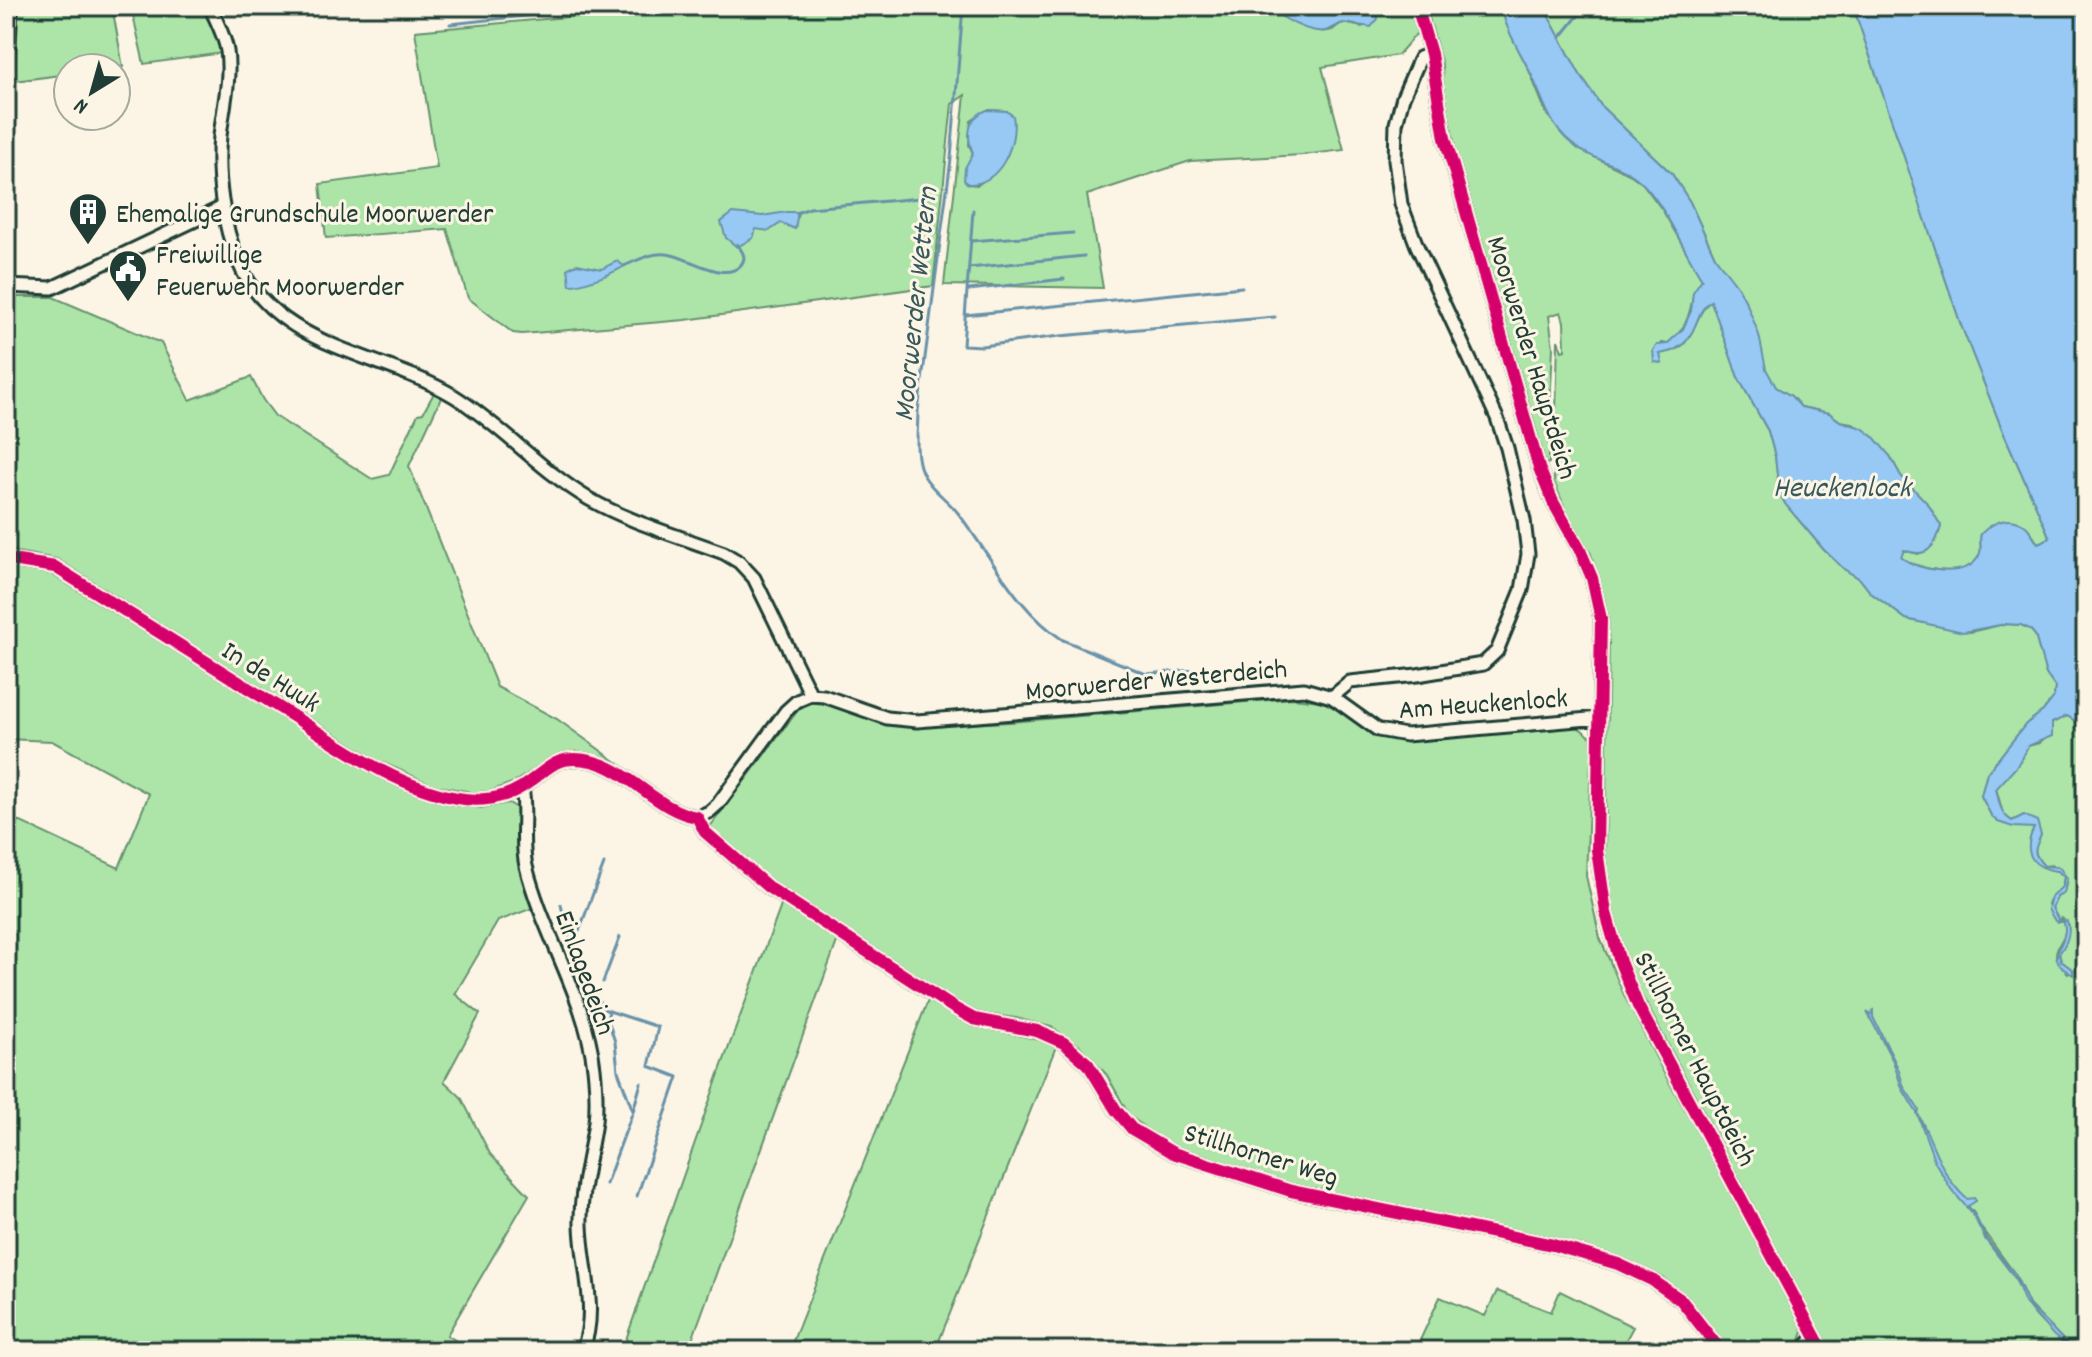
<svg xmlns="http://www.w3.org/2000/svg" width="2092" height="1357" viewBox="0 0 2092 1357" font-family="Dekko,sans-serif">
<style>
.green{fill:#ade5a9;stroke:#66916e;stroke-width:2;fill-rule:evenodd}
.water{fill:#98c9f5;stroke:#6891a8;stroke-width:2}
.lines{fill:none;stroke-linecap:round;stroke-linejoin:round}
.stream{stroke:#6891a8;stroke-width:3}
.minor-casing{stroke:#1f3d34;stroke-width:17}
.minor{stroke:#fcf5e5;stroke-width:11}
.cycleway-casing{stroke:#fcf5e5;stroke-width:17}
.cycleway{stroke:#d6006c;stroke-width:12}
.labels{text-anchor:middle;stroke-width:6;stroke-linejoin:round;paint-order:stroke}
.poi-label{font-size:28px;fill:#1f3d34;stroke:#fcf5e5;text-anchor:start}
.street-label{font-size:28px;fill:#1f3d34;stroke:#fcf5e5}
.water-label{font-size:30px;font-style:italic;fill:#37595b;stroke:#fcf5e5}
</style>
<rect width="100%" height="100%" fill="#fcf5e5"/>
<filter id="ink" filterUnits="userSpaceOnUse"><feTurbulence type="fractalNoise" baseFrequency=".0125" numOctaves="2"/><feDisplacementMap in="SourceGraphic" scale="16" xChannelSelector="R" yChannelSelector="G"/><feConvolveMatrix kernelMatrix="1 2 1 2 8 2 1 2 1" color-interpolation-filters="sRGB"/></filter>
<g filter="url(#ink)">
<!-- green -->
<path class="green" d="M19 6H112L123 67 68 68V74L14 81Z
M131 6H207L223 53 144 64Z
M686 6H1265C1279 15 1315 37 1332 30 1336 28 1338 24 1343 23L1362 27 1378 16 1375 6H1409L1417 33 1398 55 1322 67 1344 150 1303 155 1190 161 1087 195 1103 288 944 285 965 95 952 104 933 286 685 320 522 334 513 333 468 298 447 229 326 238 320 184 437 168 415 31ZM987 110 1007 111C1013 152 1010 159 978 185L968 184 973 153 969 145 971 121Z
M1426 6H1501L1511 35 1528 68 1547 115 1578 149 1631 175 1643 184 1663 211 1702 279C1699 285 1694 289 1693 295 1690 315 1685 332 1667 344L1662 343 1658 357 1662 352C1694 355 1693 313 1711 301L1738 377 1768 431 1775 456 1779 493 1786 505 1824 550 1844 569 1860 579 1871 593 1906 619 1970 632 2005 624 2021 625 2030 629 2035 635 2046 674 2055 687 2054 697 2043 711 2026 724 1987 773 1981 796 1992 817 2035 827C2022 850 2034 868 2058 871L2064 877 2061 890 2054 893 2048 904 2058 922H2064C2069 940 2055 942 2056 956 2056 962 2065 968 2068 974L2073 970 2061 961 2059 953 2066 942 2069 925 2062 918 2058 919 2052 908 2057 897 2064 893 2067 878 2053 865 2044 866C2033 854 2033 849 2041 835L2024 815 2012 821 2003 814 1996 788 2017 766 2028 746 2039 743 2052 730V723L2067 716 2079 723 2086 721V1351H2074L2029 1305 2015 1274 1977 1222C1986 1242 2000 1257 2013 1275 2021 1288 2024 1303 2034 1314 2045 1327 2061 1338 2068 1351H1831L1640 992 1627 962 1612 908 1605 857 1609 644 1605 601 1591 554 1567 513 1554 482 1558 340 1562 351 1565 350 1564 322 1561 312 1549 316 1553 347 1549 426H1545L1546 430 1549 429V463L1546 464 1455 146 1444 94 1442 65Z
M1543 6H1853L1961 325 2002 429 2050 538 2038 543C2034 539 2033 535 2030 531 2015 512 1995 522 1981 534 1979 541 1982 548 1980 553 1970 582 1923 569 1903 560L1901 557 1903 550 1918 554 1927 551 1936 540 1941 526 1928 504 1901 476 1890 456 1852 423 1840 421 1829 413 1801 407 1791 396 1776 387 1769 377 1722 268 1715 257 1690 202 1672 174 1602 107 1579 73Z
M6 297H53L161 343 190 400 251 377 263 400 275 416 372 479 389 475 418 414 423 413 434 393 442 396 409 466 497 687 557 719 668 799 599 757 557 755 514 782 483 794 433 785 375 759 57 559 6 550Z
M6 568H20L51 574 369 771 429 797 481 808 509 803 517 808V849L533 908 498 921 455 994 480 1014 444 1081 461 1097 490 1154 529 1195 447 1335 472 1351H6V815L119 868 149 794 52 741 6 739Z
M1292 698 1321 701 1343 712 1363 728 1387 738 1407 741 1578 727 1592 738 1586 876 1600 938 1625 997 1664 1073 1729 1186 1800 1321 1803 1332 1796 1351H1728L1718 1342 1687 1297 1662 1277 1639 1266 1554 1239 1293 1185 1186 1152 1155 1136 1129 1115 1107 1075 1079 1045 1051 1027 1016 1018 979 1013 945 997 786 893 709 828 799 709 808 703 820 702 887 724 917 726 1010 722Z
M782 903 838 939 688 1351H622L721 1068Z
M929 998 982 1027 1057 1044 935 1351H789Z
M1497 1291 1551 1312 1560 1291 1633 1327 1620 1351H1415L1440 1297 1485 1316Z"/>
<!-- water -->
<path class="water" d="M1265 6H1375L1378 19 1371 27 1343 23C1336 25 1332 30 1325 31 1307 34 1280 16 1265 6Z
M1501 6H1543L1579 73 1602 107 1672 174 1690 202 1715 257 1738 287 1747 304 1759 335 1766 369 1776 387 1791 396 1801 407 1829 413 1840 421 1862 428 1873 436 1890 456 1901 476 1928 504 1941 526C1936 547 1926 559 1904 550L1901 557C1917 571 1971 581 1980 553 1982 548 1979 540 1981 534 1993 521 2011 514 2027 527 2032 532 2032 538 2038 543L2050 538 2002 429 1961 325 1853 6H2086V721L2079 723 2067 716 2052 723V736L2028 746 2017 766 1996 789C1999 801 2000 814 2012 821L2024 815 2037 821 2041 835C2034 850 2032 853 2044 866L2059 867 2067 878 2064 893 2057 897 2052 908 2058 919 2067 921C2072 933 2066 944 2059 954L2061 961 2073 970V975C2038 955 2071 947 2064 922L2055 921 2048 909 2051 897 2063 886 2064 877 2058 871C2031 868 2022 852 2034 828L2013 827 1998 822 1992 817 1981 796 1987 773 2026 724 2043 711 2054 697 2055 687 2046 674 2035 635 2030 629 2021 625 2005 624 1963 632 1906 619 1871 593 1860 579 1844 569 1824 550 1786 505 1779 493 1775 456 1768 431 1738 377 1711 301C1691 313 1701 348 1660 354L1662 363 1654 362 1653 350 1657 345 1667 344 1683 329 1691 311 1693 292 1702 279C1682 248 1668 211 1644 185 1628 167 1599 162 1579 149 1548 130 1544 98 1528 68 1518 48 1505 28 1501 6Z
M987 110 1007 111 1013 116C1018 143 1000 186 968 184L964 180 965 168 973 153C966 137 967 117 987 110Z
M787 212H798L795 229 781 223 769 231 756 229 753 238 737 247 726 238 721 222 733 213 762 216Z
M617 261 624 266C617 272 580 286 570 285L568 268 577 264 602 269Z
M1873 1011V1017L1898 1068 1904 1087 1919 1110 1918 1114C1935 1145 1940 1175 1967 1199L1974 1198 1976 1201 1968 1206 1974 1213 1987 1240 2015 1274 2029 1305 2074 1351 2065 1348V1344L2054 1336 2025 1303 2015 1278 1985 1239 1974 1216 1951 1189 1935 1162 1917 1113 1902 1088 1893 1061 1867 1012 1870 1015Z"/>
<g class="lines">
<!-- stream -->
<path class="stream" d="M963 6 951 159 918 411C918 430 914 454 922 472 930 489 947 499 958 513 991 556 1017 610 1063 640L1146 674 1210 669
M450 24 617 6
M1560 38 1586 6
M973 210 963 345 982 346 1060 336 1275 317
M796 213 810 208 931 197
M971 241 1073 233
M624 266C638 260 652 252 667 254 687 256 723 283 740 266 748 258 742 251 737 244
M969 268 1084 256
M969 290 1064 279
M965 315 1242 287
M561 905 572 950 603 1009 658 1027 649 1066 678 1077 637 1196
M572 950 604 864
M603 982 620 937
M609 1012 607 1017 615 1042 618 1071 633 1111
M606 1184 633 1111 641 1083"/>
<!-- minor casing -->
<g class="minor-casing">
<path id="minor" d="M210 6C216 21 225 36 227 51 231 79 223 109 220 136 216 174 223 226 238 261 273 348 383 353 454 396 502 426 540 470 589 499 631 523 679 536 724 553L739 562 754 578 811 695
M1417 6 1431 54 1445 138 1539 468 1553 502 1580 550 1592 578 1601 619 1597 850 1606 913 1620 962 1638 1006 1823 1351
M6 75 11 6
M6 286 52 288 223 207
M6 559 55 567C130 614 205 661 280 708 335 742 392 786 457 798 479 802 503 799 522 787 549 770 554 753 591 761 631 770 657 811 697 817
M1332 697 1350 682 1417 675 1483 664 1497 651 1522 590 1528 554 1524 520 1507 448 1497 418 1417 246 1401 204 1395 160 1396 124 1403 97 1420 58 1431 54
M522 787C527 813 520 840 526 866 543 935 586 997 594 1068 596 1086 597 1104 595 1122 590 1157 580 1189 581 1225 582 1267 599 1311 582 1351
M697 817 705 832 768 887 954 1008 974 1019 1037 1031 1064 1043 1088 1064 1116 1110 1132 1129 1173 1153 1291 1191 1553 1245 1618 1264 1652 1280 1681 1300 1721 1351
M697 817 709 812 718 804 786 711 797 701 811 695 824 696 887 718 917 721 1304 689 1332 697 1378 730 1406 735 1600 718
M1802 1351 1814 1337"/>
</g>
<!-- minor -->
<use href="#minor" class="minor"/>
<!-- cycleway casing -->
<g class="cycleway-casing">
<path id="cycleway" d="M1417 6 1431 54 1445 138 1539 468 1553 502 1580 550 1592 578 1601 619 1597 850 1606 913 1620 962 1638 1006 1823 1351
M6 559 55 567C130 614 205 661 280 708 335 742 392 786 457 798 479 802 503 799 522 787 549 770 554 753 591 761 631 770 657 811 697 817L705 832 768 887 954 1008 974 1019 1037 1031 1064 1043 1088 1064 1116 1110 1132 1129 1173 1153 1291 1191 1553 1245 1618 1264 1652 1280 1681 1300 1721 1351"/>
</g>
<!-- cycleway -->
<use href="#cycleway" class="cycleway"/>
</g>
</g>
<!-- icons -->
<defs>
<g id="building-pin" transform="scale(2)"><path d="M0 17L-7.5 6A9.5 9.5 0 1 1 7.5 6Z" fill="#1f3d34" stroke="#fcf5e5"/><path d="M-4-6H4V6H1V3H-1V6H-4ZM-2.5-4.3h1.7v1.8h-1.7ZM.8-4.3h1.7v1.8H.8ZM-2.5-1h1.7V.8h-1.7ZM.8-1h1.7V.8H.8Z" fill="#fff"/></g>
<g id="civic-pin" transform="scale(2)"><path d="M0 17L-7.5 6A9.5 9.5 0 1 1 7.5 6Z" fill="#1f3d34" stroke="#fcf5e5"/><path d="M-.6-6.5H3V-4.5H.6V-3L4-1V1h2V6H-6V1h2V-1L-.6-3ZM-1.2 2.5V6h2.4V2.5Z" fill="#fff"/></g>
</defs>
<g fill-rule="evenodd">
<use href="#building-pin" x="88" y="212"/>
<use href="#civic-pin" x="128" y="269"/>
</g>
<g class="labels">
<!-- poi labels -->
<g class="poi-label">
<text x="116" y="222">Ehemalige Grundschule Moorwerder</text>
<text x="156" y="263">Freiwillige<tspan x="156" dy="32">Feuerwehr Moorwerder</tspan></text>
</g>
<!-- street labels -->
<g class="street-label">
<text transform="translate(1534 357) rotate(73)" y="10">Moorwerder Hauptdeich</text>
<text transform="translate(272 675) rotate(32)" y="10">In de Huuk</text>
<text transform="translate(1156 678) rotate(-5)" y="10">Moorwerder Westerdeich</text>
<text transform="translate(1483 702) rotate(-4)" y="10">Am Heuckenlock</text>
<text transform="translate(587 972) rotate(70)" y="10">Einlagedeich</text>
<text transform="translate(1697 1058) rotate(63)" y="10">Stillhorner Hauptdeich</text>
<text transform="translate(1262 1153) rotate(17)" y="10">Stillhorner Weg</text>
</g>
<!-- water labels -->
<g class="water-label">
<text transform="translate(914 304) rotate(-84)" y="10">Moorwerder Wettern</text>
<text x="1842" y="496">Heuckenlock</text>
</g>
</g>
<!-- margin -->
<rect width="2092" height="1357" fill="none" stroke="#fcf5e5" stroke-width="32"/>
<rect x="16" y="16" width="2060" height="1325" fill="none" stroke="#1f3d34" stroke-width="3" filter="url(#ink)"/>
<!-- north arrow -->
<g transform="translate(92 92) rotate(217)"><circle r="38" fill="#fcf5e5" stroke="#a4ab9e" stroke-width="2"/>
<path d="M0-6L14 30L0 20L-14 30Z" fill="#1f3d34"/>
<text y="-12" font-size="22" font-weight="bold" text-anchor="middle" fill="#1f3d34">N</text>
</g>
</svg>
